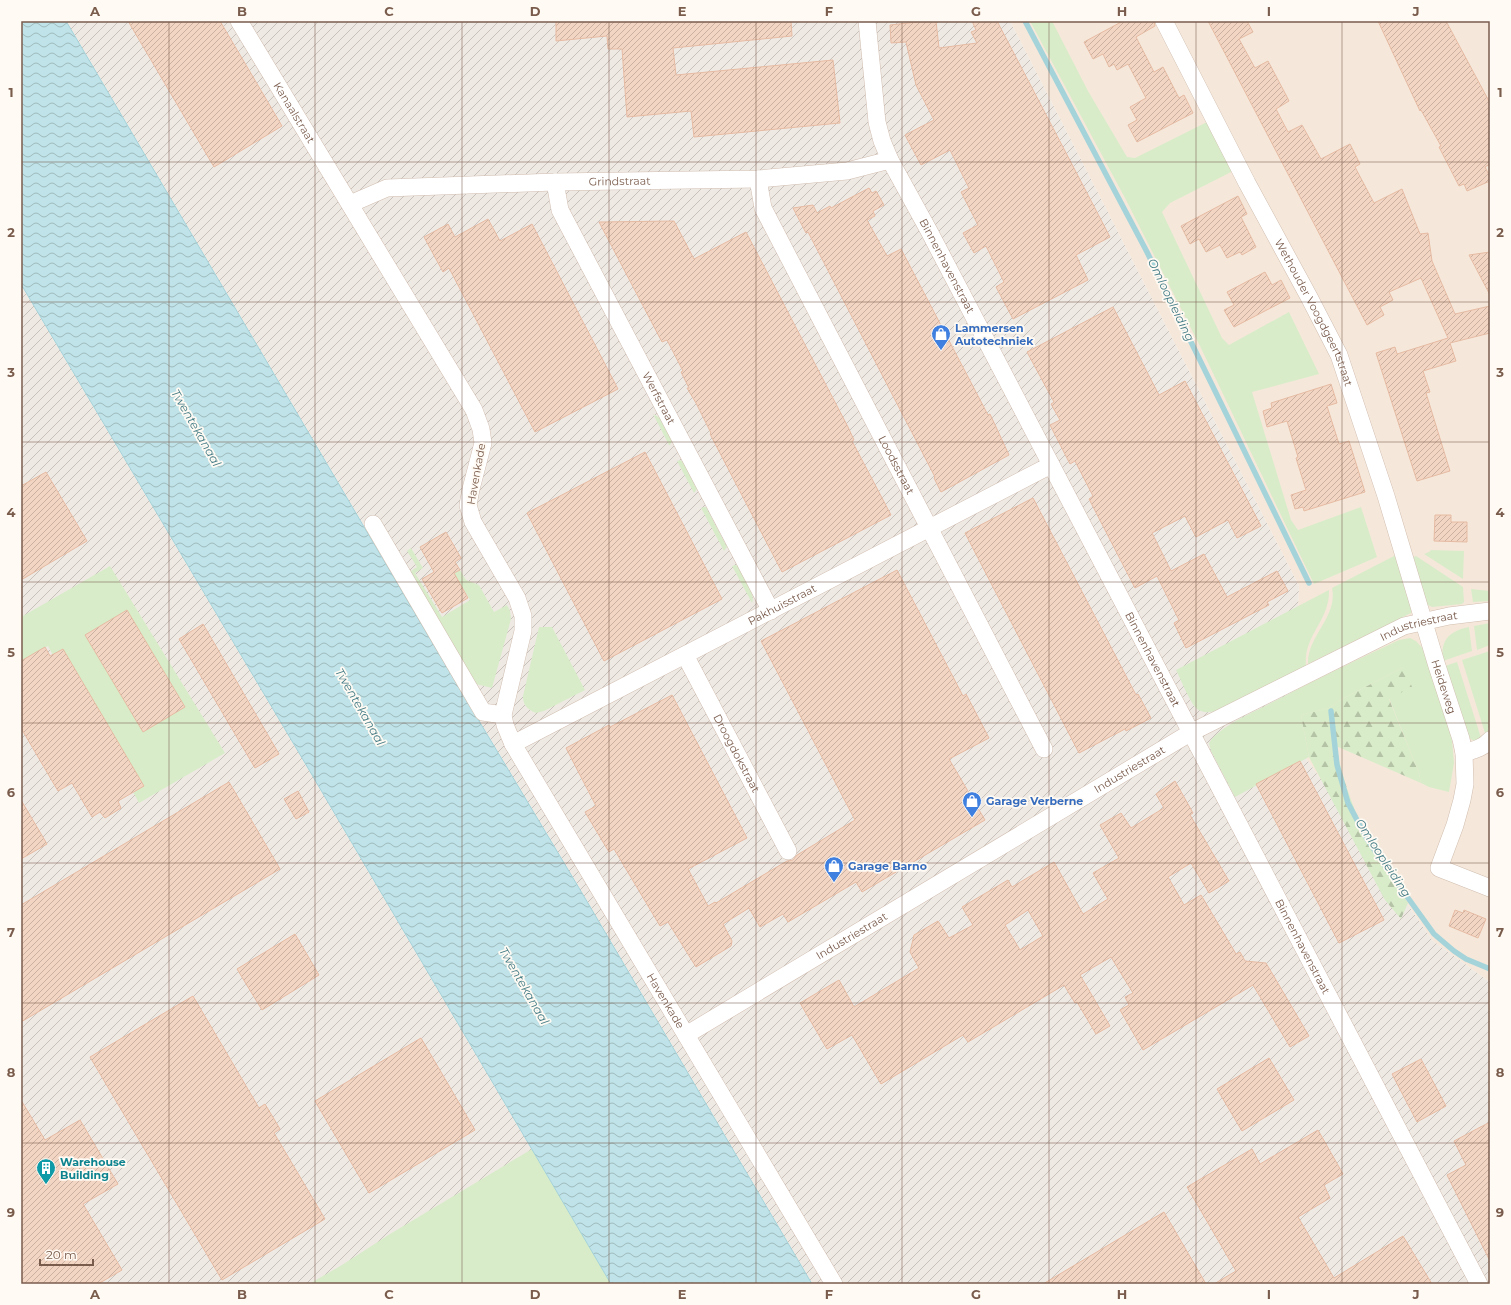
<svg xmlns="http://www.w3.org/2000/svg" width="1511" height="1305" viewBox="0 0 1511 1305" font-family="Montserrat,sans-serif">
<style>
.residential{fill:#f5e8da}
.industrial{fill:url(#industrial-furrows)}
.grass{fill:#d8ecc9}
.forest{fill:url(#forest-firs)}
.water{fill:url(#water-waves);stroke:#a5d3da}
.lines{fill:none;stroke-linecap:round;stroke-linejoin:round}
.stream{stroke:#a5d3da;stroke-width:5.5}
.building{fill:url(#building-hatch);stroke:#e6bba3;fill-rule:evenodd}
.minor-casing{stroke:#d1beb0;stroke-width:18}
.minor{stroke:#fff;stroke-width:17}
.grid{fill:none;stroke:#7a5c4d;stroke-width:1;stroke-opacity:0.55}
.labels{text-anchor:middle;stroke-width:3.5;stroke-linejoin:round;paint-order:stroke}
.street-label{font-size:11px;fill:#7a5c4d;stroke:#fffaf3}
.shop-label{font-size:11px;font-weight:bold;fill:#366cbe;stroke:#fffaf3;text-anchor:start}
.culture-label{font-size:11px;font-weight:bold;fill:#0d838f;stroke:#fffaf3;text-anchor:start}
.water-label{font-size:12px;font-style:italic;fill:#437c86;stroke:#fffaf3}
.neatline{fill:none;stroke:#7a5c4d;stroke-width:1.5}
.grid-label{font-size:13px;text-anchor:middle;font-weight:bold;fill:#7a5c4d}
</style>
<defs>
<pattern id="industrial-furrows" width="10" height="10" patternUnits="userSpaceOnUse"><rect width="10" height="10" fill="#efe9e4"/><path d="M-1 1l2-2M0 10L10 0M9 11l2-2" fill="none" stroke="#c7c0bb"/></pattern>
<pattern id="forest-firs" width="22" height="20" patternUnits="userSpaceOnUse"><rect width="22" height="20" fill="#d8ecc9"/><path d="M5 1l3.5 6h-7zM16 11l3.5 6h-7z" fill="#b4c2a5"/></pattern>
<pattern id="water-waves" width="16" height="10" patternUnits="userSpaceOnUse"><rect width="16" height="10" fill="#bfe3e8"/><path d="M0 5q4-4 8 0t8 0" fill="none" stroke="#a0bbbe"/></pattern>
<pattern id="building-hatch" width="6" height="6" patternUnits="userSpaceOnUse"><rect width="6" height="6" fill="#f3d5c3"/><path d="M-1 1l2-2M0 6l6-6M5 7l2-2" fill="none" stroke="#cab0a1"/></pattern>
</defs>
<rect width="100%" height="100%" fill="#fdf6ec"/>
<!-- residential -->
<path class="residential" d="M1010 21H1490V982L1433 941 1292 738 1299 586Z"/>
<!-- industrial -->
<path class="industrial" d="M21 21H1010L1299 586 1292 738 1433 941 1490 982V1284H21Z"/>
<!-- grass -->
<path class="grass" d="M1030 21H1052L1088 91 1127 157 1135 158 1211 120 1237 169 1170 203 1162 212 1222 338 1229 345 1289 312 1319 374 1252 392 1291 520 1298 530 1361 507 1377 557 1314 584 1200 346 1125 198Z
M653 414 660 418 672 441 670 445H669Z
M680 460 683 462 697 489 694 493 677 461Z
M704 507H706L727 547 724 551 701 508Z
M411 548 423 568 415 573 442 617 470 600 454 573 460 570 466 580 479 585 494 612 507 605 510 611 511 619 492 688 468 682 405 575 417 567 407 551Z
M1431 550 1464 551 1463 579 1424 554 1429 552Z
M1396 555 1412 608 1411 613 1308 664C1307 636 1338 617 1332 588Z
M1416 556 1463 587 1464 602 1462 604 1432 607 1426 604 1412 558Z
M735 565 738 566C743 576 756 593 752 603L732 566Z
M110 566 225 753 139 803 133 792 143 786 63 649 53 655 48 646 21 662V617Z
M1471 589 1490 591V601L1473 602Z
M1329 590C1330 621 1303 635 1306 666L1216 711C1209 713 1200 713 1195 707 1188 698 1181 680 1176 670Z
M1490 623V645L1477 650 1474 626Z
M539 627H552L585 690 544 711 536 713C527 709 523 705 523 696Z
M1469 627 1472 651 1443 661C1440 639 1450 631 1469 627Z
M1410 638 1416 641 1424 650 1452 740 1454 763 1449 792 1429 787 1421 783 1419 773 1389 698 1404 667 1342 699 1329 708 1301 715 1309 757 1235 797 1211 751 1209 743C1220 726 1250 714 1267 705 1311 682 1354 661 1399 640Z
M1490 651V725L1486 736 1462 660Z
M1457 662 1482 741C1475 742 1471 740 1466 736L1445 666Z
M532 1149 611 1284H309L342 1265 390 1234Z"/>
<!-- forest -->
<path class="forest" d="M1404 667 1412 687 1389 699 1419 773 1421 783 1336 746C1348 808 1373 852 1408 903L1401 919 1385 900 1309 757 1301 715 1329 708 1342 699Z"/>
<!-- water -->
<path class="water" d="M21 21H66L433 644 582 893 812 1284H611L305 763 21 284Z"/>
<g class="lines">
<!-- stream -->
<path class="stream" d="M1025 21 1147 252 1309 583
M1331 711 1337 765 1348 803 1367 839 1385 866 1434 934 1454 951 1466 959 1490 969"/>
</g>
<!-- building -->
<path class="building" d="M128 21H220L282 126 214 167Z
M556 21H791L792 36 673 48 676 75 833 60 840 123 694 137 691 111 627 117 622 49H608L607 36 556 41Z
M917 21H936L939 48 977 43 971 32 976 30 972 21H997L1110 237 1076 255 1088 280 1013 319 996 287 1004 282 986 246 974 253 963 233 978 225 961 192 969 188 950 150 921 165 905 135 934 120 916 85 906 42 891 43 890 25 917 22Z
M1123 21H1154L1155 26 1136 37 1154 72 1163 67 1179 98 1184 95 1193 113 1137 142 1128 125 1137 120 1130 107 1146 98 1128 64 1117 70 1114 64 1109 67 1103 54 1093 59 1084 42Z
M1208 21H1247L1253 32 1239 39 1255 68 1268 61 1286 95 1289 101 1276 109 1288 132 1302 125 1321 159 1350 144 1360 164 1355 167 1374 203 1402 189 1420 234 1428 233 1432 261 1455 314 1490 306V333L1450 343 1456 361 1423 371 1430 392 1426 393 1450 471 1417 481 1376 353 1395 347 1397 354 1448 338 1421 278 1389 292 1393 300 1380 307 1384 315 1367 325Z
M1378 21H1446L1490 103V164L1485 167 1490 177V181L1467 191 1464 184 1459 186 1439 147 1441 146 1421 110 1420 111Z
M869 188 872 193 876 191 884 205 873 211 875 216 867 220 887 256 901 249 988 415 990 414 1009 455 941 492 934 478 935 477 835 284 808 232 806 233 793 208 813 205 817 213 830 206 831 208Z
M1238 196 1247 214 1241 217 1256 247 1242 255 1240 252 1227 258 1220 245 1206 252 1199 239 1190 244 1181 226Z
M488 219 500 241 532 224 618 389 535 432 449 268 443 272 424 237 448 224 455 237Z
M674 221 694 259 746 232 848 427 854 440 852 441 891 515 782 572 710 434 711 433 696 403 687 388H689L681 372 683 371 667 340 662 342 599 222Z
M1490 252V295L1469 255Z
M1265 272 1272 285 1281 280 1290 298 1234 327 1224 310 1234 305 1227 292Z
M1113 307 1159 395 1185 381 1261 526 1237 538 1228 520 1196 537 1185 516 1152 533 1171 571 1204 554 1227 597 1277 571 1288 591 1267 602 1269 605 1186 648 1174 623 1179 620 1157 576 1135 588 1089 499 1093 496 1075 461 1070 464 1050 425 1060 420 1051 404 1054 402 1027 352Z
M1331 384 1337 403 1327 406 1339 444 1349 441 1365 492 1304 511 1303 507 1295 509 1291 495 1306 490 1296 458 1298 457 1287 421 1267 427 1263 411 1272 408 1271 403Z
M645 452 722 599 604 661 527 513Z
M46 472 87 541 21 580V486Z
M1033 498 1136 695 1138 694 1151 718 1126 731 1125 729 1079 753 965 533Z
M1435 515H1451V522H1467V542L1434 541Z
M446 532 461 558 455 562 460 570 454 573 468 598 442 613 422 579 434 572 420 547Z
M897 570 963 696 966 694 989 738 949 759 985 820 862 892 856 882 788 922 783 914 760 927 749 908 723 924 732 941 731 946 696 967 668 922 660 926 614 849 609 852 585 812 596 806 566 748 609 725 610 727 672 695 747 838 688 869 708 906 715 902 716 903 787 861 793 860 797 855 855 820 761 641Z
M127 610 185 707 143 732 85 635Z
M203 624 279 754 255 768 179 639Z
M45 647 50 656 63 649 144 786 118 801 121 808 105 818 100 812 92 817 72 783 58 791 21 728V661Z
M1300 761 1384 920 1339 943 1256 784Z
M1175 781 1193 813 1190 815 1229 881 1209 893 1191 863 1168 877 1184 905 1201 895 1236 954 1240 952 1245 961 1266 963 1309 1036 1290 1047 1253 985 1143 1050 1120 1010 1129 1005 1125 997 1133 993 1111 957 1080 975 1110 1026 1096 1034 1077 1002 1075 1003 1064 985 968 1042 963 1035 881 1084 852 1035 827 1049 800 1003 839 980 854 1007 919 968 910 952 914 935 938 921 949 938 973 925 962 907 1008 880 1012 887 1054 862 1083 914 1108 899 1093 873 1119 858 1100 825 1121 813 1131 828 1164 808 1156 794ZM1028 910 1043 936 1020 950 1005 925Z
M229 782 280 869 21 1022V905Z
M298 791 309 812 296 819 284 799Z
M21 800 47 844 21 859Z
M1455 910 1463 913 1464 910 1486 919 1478 938 1449 926Z
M295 934 319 975 262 1010 237 969Z
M193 996 259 1108 265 1104 280 1129 274 1133 325 1219 222 1280 90 1057Z
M421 1038 475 1130 369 1193 315 1101Z
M1269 1058 1294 1100 1242 1131 1217 1089Z
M1421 1059 1446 1106 1417 1122 1392 1074Z
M21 1100 45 1140 80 1120 118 1184 83 1204 122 1270 98 1284H21Z
M1490 1122V1261L1447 1175 1466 1165 1454 1141Z
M1318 1130 1343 1174 1324 1185 1330 1198 1298 1217 1334 1278 1403 1236 1432 1284H1214L1236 1271 1187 1187 1252 1149 1260 1164Z
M1164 1212 1206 1284H1043Z"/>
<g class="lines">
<!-- minor casing -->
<g class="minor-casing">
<g id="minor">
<path id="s1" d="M239 21 474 410 481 429 483 443 471 489 468 505 473 522 517 598 523 616V631L503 715 505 725 513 744 834 1284"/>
<path id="s2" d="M867 21 877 122 882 141 890 160 929 231 1479 1284"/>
<path id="s3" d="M1164 21 1247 183 1309 297 1339 355 1386 496 1437 666 1461 739 1464 753 1465 784 1462 800 1455 825 1439 868 1490 888"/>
<path id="s4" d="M758 179 763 208 1044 749"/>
<path id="s5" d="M555 182 560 210 771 611"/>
<path id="s6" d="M350 204 387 188 555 182 758 179 847 171 890 160"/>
<path d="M373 524 483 712 503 715"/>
<path id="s7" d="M685 655 788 851"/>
<path id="s8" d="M513 744 1051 465"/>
<path d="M1464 753C1474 750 1483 748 1490 740"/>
<path id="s9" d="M686 1035 1190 733 1404 626 1449 616 1490 611"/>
</g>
</g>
<!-- minor -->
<use href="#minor" class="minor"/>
</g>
<!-- grid -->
<path class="grid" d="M169 21V1284M315 21V1284M462 21V1284M609 21V1284M756 21V1284M902 21V1284M1049 21V1284M1196 21V1284M1342 21V1284M21 162H1490M21 302H1490M21 442H1490M21 582H1490M21 723H1490M21 863H1490M21 1003H1490M21 1143H1490"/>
<!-- icons -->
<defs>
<g id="shop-pin" transform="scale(1)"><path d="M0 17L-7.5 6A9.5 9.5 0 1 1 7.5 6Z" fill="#3f7fe0" stroke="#fffaf3"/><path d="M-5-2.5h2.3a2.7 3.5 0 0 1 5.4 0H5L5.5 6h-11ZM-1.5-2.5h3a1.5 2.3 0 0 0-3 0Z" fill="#fff"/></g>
<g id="building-pin" transform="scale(1)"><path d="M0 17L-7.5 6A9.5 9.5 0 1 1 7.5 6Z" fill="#0f9aa8" stroke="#fffaf3"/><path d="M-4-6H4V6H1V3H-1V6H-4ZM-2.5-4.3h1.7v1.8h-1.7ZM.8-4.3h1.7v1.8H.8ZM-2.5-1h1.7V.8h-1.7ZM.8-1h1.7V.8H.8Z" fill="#fff"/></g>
</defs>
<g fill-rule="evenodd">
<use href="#shop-pin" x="941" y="334"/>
<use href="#shop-pin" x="972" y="801"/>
<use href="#shop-pin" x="834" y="866"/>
<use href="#building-pin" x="46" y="1168"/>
</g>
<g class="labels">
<!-- street labels -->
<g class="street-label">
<text dy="4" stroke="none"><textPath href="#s1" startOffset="107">Kanaalstraat</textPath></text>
<text dy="4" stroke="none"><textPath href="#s6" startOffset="273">Grindstraat</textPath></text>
<text dy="4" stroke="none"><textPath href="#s2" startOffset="262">Binnenhavenstraat</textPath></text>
<text dy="4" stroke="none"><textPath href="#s3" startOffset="328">Wethouder Voogdgeertstraat</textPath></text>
<text dy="4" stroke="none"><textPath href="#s5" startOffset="241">Werfstraat</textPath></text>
<text dy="4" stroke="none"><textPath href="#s4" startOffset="319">Loodsstraat</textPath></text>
<text transform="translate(476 474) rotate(-80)" y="4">Havenkade</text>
<text dy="4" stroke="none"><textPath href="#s8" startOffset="303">Pakhuisstraat</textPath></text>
<text dy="4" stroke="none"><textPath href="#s9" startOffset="841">Industriestraat</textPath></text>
<text dy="4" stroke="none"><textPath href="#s2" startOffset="706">Binnenhavenstraat</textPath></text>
<text dy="4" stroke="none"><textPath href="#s3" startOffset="725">Heideweg</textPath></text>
<text dy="4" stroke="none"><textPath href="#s7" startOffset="111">Droogdokstraat</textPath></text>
<text dy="4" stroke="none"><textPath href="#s9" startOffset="517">Industriestraat</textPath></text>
<text dy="4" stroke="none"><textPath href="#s9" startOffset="193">Industriestraat</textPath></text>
<text dy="4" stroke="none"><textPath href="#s2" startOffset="1030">Binnenhavenstraat</textPath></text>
<text dy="4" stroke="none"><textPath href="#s1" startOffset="1108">Havenkade</textPath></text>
</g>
<!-- shop labels -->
<g class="shop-label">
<text x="955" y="332">Lammersen<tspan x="955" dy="13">Autotechniek</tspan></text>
<text x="986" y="805">Garage Verberne</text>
<text x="848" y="870">Garage Barno</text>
</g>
<!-- culture labels -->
<g class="culture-label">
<text x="60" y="1166">Warehouse<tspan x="60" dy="13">Building</tspan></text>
</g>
<!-- water labels -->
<g class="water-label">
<text transform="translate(1171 300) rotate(64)" y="4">Omloopleiding</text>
<text transform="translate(196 428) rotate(60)" y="4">Twentekanaal</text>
<text transform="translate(360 707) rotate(60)" y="4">Twentekanaal</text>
<text transform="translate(1383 858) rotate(57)" y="4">Omloopleiding</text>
<text transform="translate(524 986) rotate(60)" y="4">Twentekanaal</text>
</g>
</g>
<!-- border -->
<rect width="1511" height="1305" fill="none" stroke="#fffaf3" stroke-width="44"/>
<!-- scale -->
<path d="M40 1259v6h53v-6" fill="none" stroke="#7a5c4d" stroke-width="2"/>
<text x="46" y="1259" font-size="12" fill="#7a5c4d" stroke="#fffaf3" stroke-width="3" paint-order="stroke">20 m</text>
<rect x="22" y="22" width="1467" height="1261" class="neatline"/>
<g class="grid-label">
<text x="95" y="16">A</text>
<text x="242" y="16">B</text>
<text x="389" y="16">C</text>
<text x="535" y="16">D</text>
<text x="682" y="16">E</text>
<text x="829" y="16">F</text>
<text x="976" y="16">G</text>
<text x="1122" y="16">H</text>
<text x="1269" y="16">I</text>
<text x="1416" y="16">J</text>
<text x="11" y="97">1</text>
<text x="1500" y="97">1</text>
<text x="11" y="237">2</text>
<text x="1500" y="237">2</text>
<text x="11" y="377">3</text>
<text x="1500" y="377">3</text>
<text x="11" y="517">4</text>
<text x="1500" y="517">4</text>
<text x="11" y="657">5</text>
<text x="1500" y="657">5</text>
<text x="11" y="797">6</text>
<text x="1500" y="797">6</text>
<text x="11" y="937">7</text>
<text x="1500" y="937">7</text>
<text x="11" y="1077">8</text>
<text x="1500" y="1077">8</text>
<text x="11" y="1217">9</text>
<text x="1500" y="1217">9</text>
<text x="95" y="1299">A</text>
<text x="242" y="1299">B</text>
<text x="389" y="1299">C</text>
<text x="535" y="1299">D</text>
<text x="682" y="1299">E</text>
<text x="829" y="1299">F</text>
<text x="976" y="1299">G</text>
<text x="1122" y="1299">H</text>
<text x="1269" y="1299">I</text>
<text x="1416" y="1299">J</text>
</g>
</svg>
